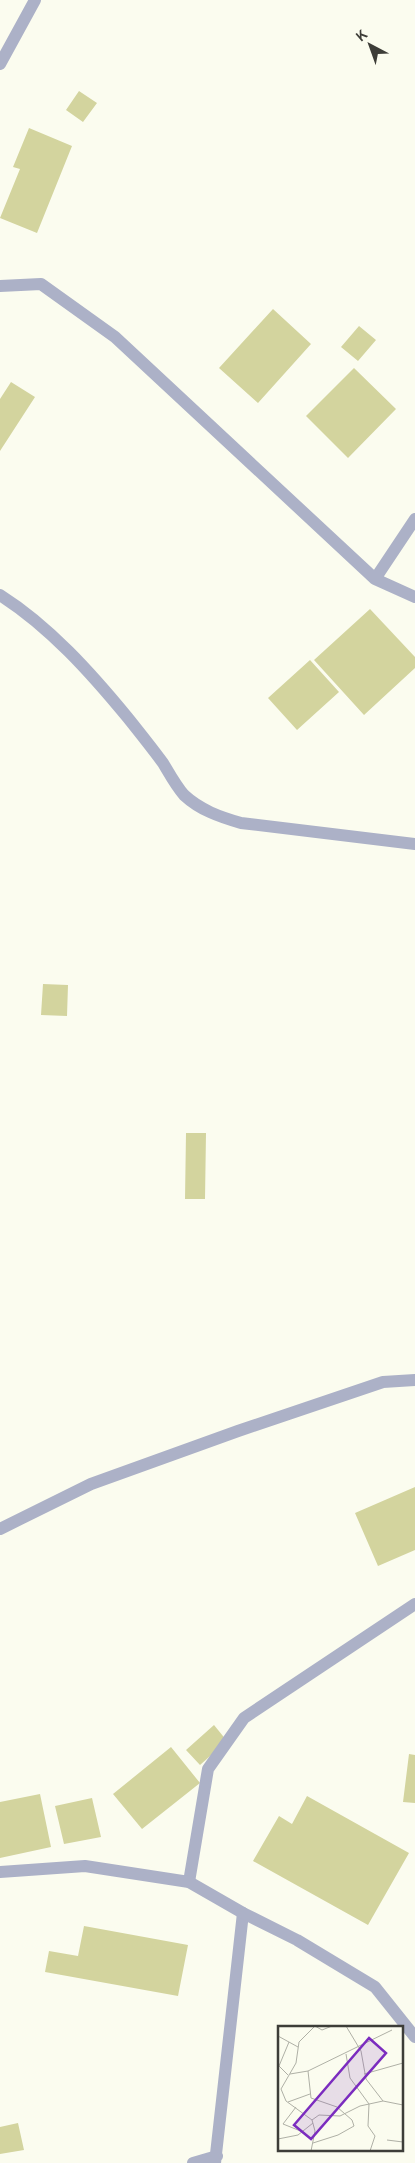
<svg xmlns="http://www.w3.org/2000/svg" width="415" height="2163" viewBox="0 0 415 2163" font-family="Overpass,sans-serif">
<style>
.building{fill:#d3d49e}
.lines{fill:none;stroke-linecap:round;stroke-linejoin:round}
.minor{stroke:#acb1c7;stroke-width:12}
.tertiary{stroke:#acb1c7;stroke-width:12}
.inset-road{fill:none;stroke:#afb0a6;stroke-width:1}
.view{fill:#7b2cbf;fill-opacity:0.15;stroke:#7b2cbf;stroke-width:2.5}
.inset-edge{fill:none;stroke:#3d3d38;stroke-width:2.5}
</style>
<rect width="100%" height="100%" fill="#fbfcef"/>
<!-- building -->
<path class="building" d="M79 91 97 103 83 122 66 110Z
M29 128 72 146 37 233 0 218 20 169 13 167Z
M273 309 311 344 258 403 219 368Z
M359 326 376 340 358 361 341 347Z
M354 368 396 409 348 458 306 416Z
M11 382 35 397 0 451V399Z
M370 609 415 657V668L364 715 314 660Z
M310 660 339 692 297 730 268 698Z
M43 984 68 985 67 1016 41 1015Z
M186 1133H206L205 1199H185Z
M415 1487V1550L378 1566 355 1513Z
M214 1725 227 1741 200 1765 186 1750Z
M171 1747 200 1783 142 1829 113 1794Z
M409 1754 415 1755V1803L403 1802Z
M40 1794 51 1847 0 1858V1802Z
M307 1796 409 1853 368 1925 253 1861 279 1816 292 1824Z
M92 1798 101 1837 64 1844 55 1806Z
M84 1926 188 1945 178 1996 45 1972 49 1951 78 1956Z
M18 2123 24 2150 0 2154V2127Z"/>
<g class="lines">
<!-- minor -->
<path class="minor" d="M0 64 35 0
M0 286 41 284 115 337 375 579 415 597
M375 579 415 519
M0 595C49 626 91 673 128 718 140 733 152 748 163 763 169 773 176 786 184 795 200 810 220 817 241 823L415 844
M0 1529 91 1484 238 1431 383 1382 415 1380
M189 1882 208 1769 244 1718 415 1604
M193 2163 217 2156
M215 2163 243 1913"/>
<!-- tertiary -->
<path class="tertiary" d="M0 1872 85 1866 189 1882 243 1913 297 1940 375 1987 415 2037"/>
</g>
<!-- overview -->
<g transform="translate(278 2026)">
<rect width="125" height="125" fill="#fbfcef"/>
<path class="inset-road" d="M37 0 44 4 54 0M68 0 83 25 88 53 105 75M0 10 20 21M68 28 72 52 91 78 90 100 97 110 92 125M30 45 33 72 59 81 74 94 76 100 60 109 35 117M12 48 30 45 114 4M86 48 125 37M10 49 1 40 11 16M10 76 32 68M18 81 5 98 25 106M34 94 41 89 62 90 82 80 105 75 125 79M0 113 20 109 35 97M109 114 125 116M33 125 37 105 34 94 8 75 3 63 18 37 21 16 37 0"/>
<path class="view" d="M91 12 108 27 33 113 16 99Z"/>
<rect width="125" height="125" class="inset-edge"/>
</g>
<!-- north arrow -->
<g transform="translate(370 45) rotate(319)" stroke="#fbfcef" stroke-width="4" paint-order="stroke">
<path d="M0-4L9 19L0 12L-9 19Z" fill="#3d3d38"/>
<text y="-8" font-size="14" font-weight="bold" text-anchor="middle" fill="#3d3d38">K</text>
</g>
</svg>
